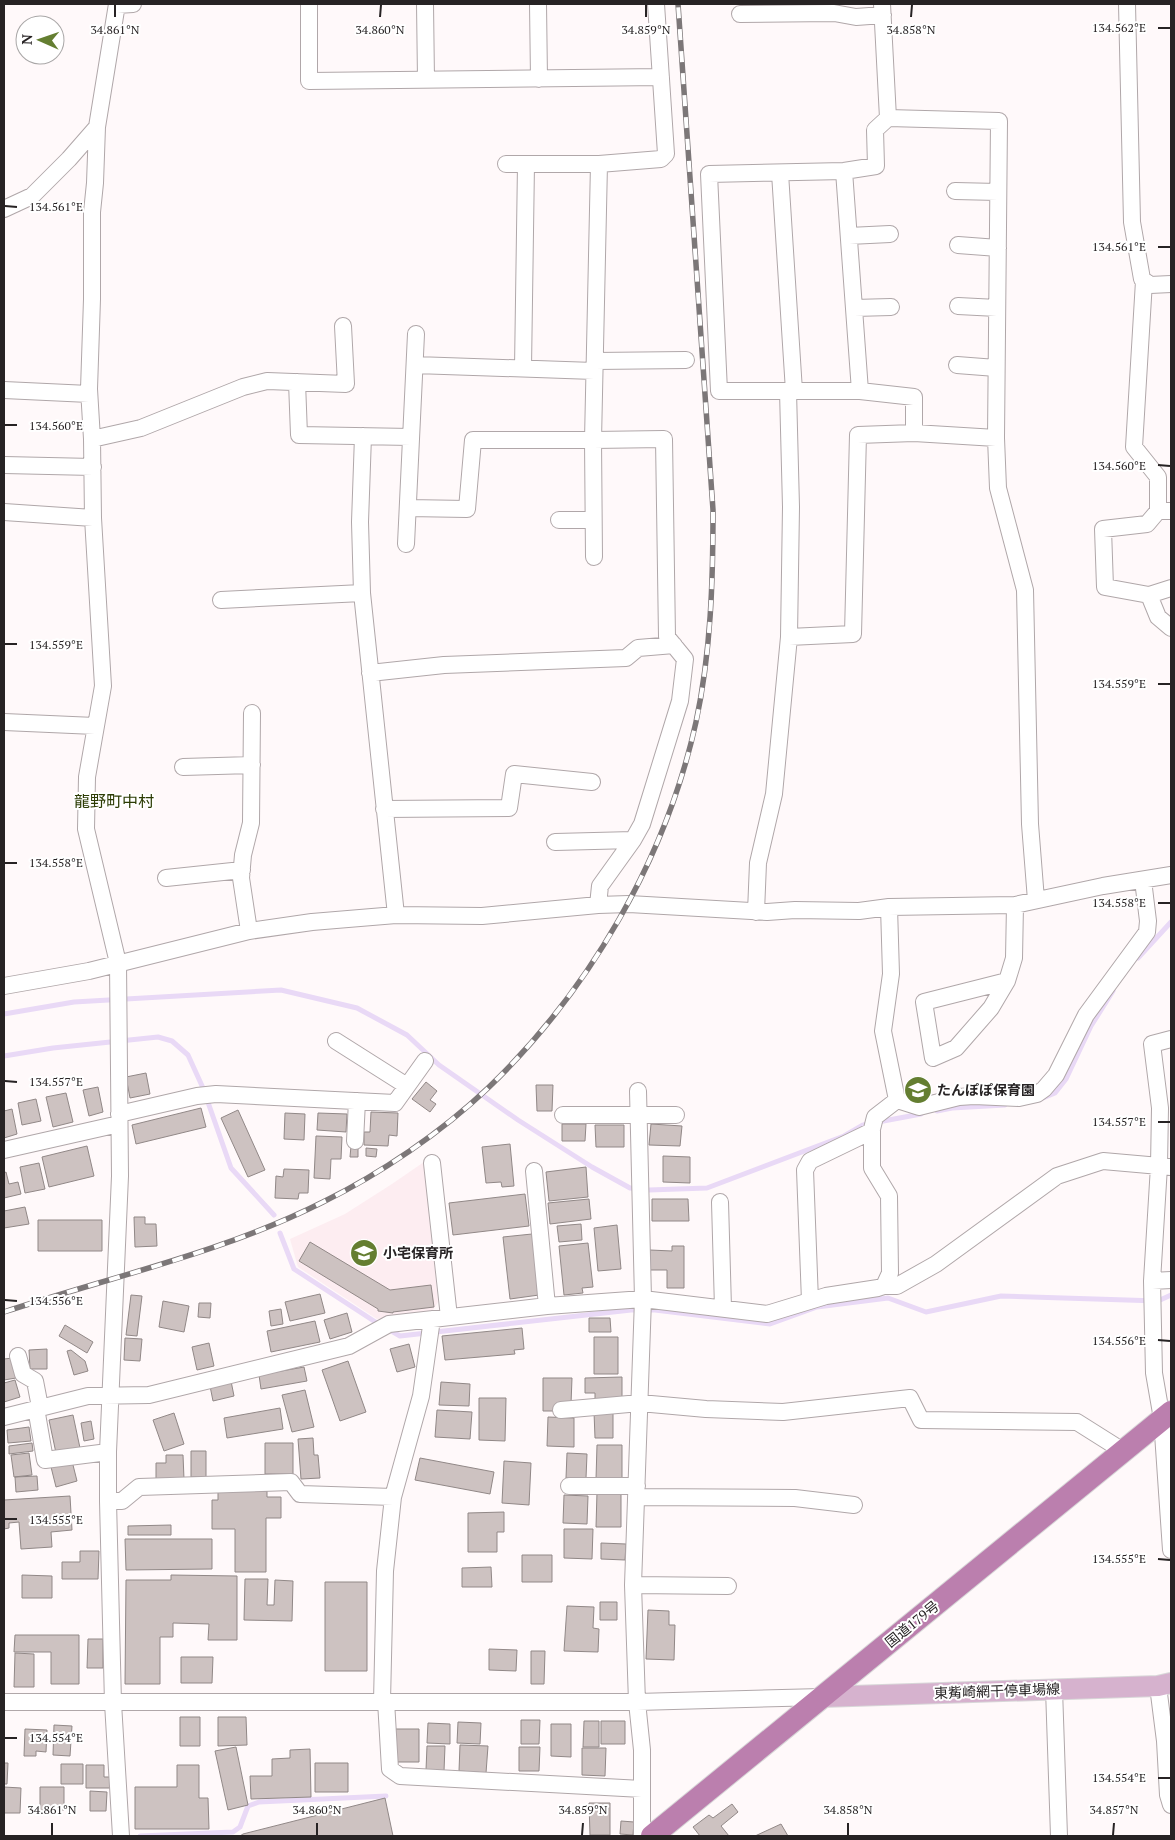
<svg xmlns="http://www.w3.org/2000/svg" width="1175" height="1840" viewBox="0 0 1175 1840" font-family="'PT Serif','Noto Sans JP',serif">
<style>
.built{fill:#fdedf1}
.lines{fill:none;stroke-linecap:round;stroke-linejoin:round}
.stream{stroke:#e9d9f6;stroke-width:5}
.building{fill:#cdc2c1;stroke:#918887}
.minor-casing{stroke:#b0a7a9;stroke-width:18}
.major-casing{stroke:#d8d7d8;stroke-width:22}
.highway-casing{stroke:#d8d7d8;stroke-width:24}
.minor{stroke:#fff;stroke-width:16}
.major{stroke:#d6b2ce;stroke-width:20}
.highway{stroke:#bb7fae;stroke-width:22}
.rail-casing{stroke:#7c7778;stroke-width:5.5}
.rail{stroke:#fff;stroke-width:4;stroke-dasharray:11;stroke-linecap:butt}
.ticks{fill:none;stroke:#272324;stroke-width:2}
.labels{text-anchor:middle;stroke-width:4;stroke-linejoin:round;paint-order:stroke}
.poi-label{font-size:14px;font-weight:bold;fill:#272324;stroke:#fff;text-anchor:start}
.street-label{font-size:14px;fill:#272324;stroke:#fff}
.quarter-label{font-size:16px;fill:#2c3c04;stroke:#fff}
.ticks-label{font-size:12px;text-anchor:middle;fill:#272324;stroke:#fff;stroke-width:4;stroke-linejoin:round;paint-order:stroke}
</style>
<rect width="100%" height="100%" fill="#fff9fa"/>
<!-- built -->
<path class="built" d="M424 1162 438 1302 431 1313 377 1319 298 1267 290 1239 345 1214 392 1184Z"/>
<g class="lines">
<!-- stream -->
<path class="stream" d="M1138 958 1171 922
M4 1014 74 1002 281 990 357 1008 407 1035 439 1065 518 1120 592 1167 630 1188 649 1190 707 1188 844 1136 863 1125 869 1123
M4 1056 53 1048 158 1037 172 1041 188 1055 203 1088 231 1168 274 1215
M1043 1098 1055 1093 1066 1079 1091 1026 1113 991
M937 1111 952 1108 1005 1105
M878 1122 921 1114
M280 1233 294 1269 380 1325
M388 1329 400 1336 631 1310H655L770 1324 817 1307 888 1298 926 1312 1001 1296 1158 1301 1171 1295
M140 1836 233 1832 240 1827 248 1806 259 1802 386 1796"/>
</g>
<!-- building -->
<path class="building" d="M146 1073 150 1094 130 1098 126 1077Z
M426 1082 437 1091 430 1100 436 1104 430 1112 412 1099Z
M536 1085H553L552 1111H537Z
M98 1087 103 1112 89 1116 83 1090Z
M66 1093 73 1122 53 1127 46 1097Z
M36 1099 41 1121 22 1125 18 1103Z
M201 1108 206 1127 136 1144 132 1125Z
M12 1109 17 1134 4 1138V1111Z
M238 1110 265 1170 248 1177 221 1118Z
M371 1112 398 1113 397 1136 389 1135 388 1146 364 1145V1132H370Z
M285 1113 305 1114 304 1140 284 1139Z
M318 1113 347 1114 346 1132 317 1130Z
M562 1124H586L585 1141H562Z
M651 1124 682 1126 680 1146 649 1145Z
M595 1125H624V1147H596Z
M316 1136 342 1137 341 1159H331L330 1179 314 1178Z
M510 1144 514 1186 502 1187 501 1182 486 1183 482 1147Z
M87 1146 94 1176 49 1187 42 1157Z
M351 1146 358 1147V1157H350Z
M366 1148 377 1149 376 1157 366 1156Z
M663 1156 690 1157V1183L663 1182Z
M39 1163 45 1189 25 1193 20 1167Z
M586 1167 588 1197 549 1201 546 1172Z
M284 1169 309 1170 308 1193H299L298 1199 275 1198 276 1176 283 1177Z
M6 1172 9 1184 18 1182 21 1194 4 1198V1173Z
M525 1194 529 1226 453 1235 449 1203Z
M589 1199 591 1219 550 1224 548 1203Z
M652 1199H688L689 1221H652Z
M25 1207 29 1224 4 1228V1211Z
M134 1217H145V1224H156L157 1246 135 1247Z
M38 1220H102V1251H38Z
M581 1224 582 1240 559 1242 557 1226Z
M617 1225 621 1269 598 1271 594 1228Z
M532 1234 539 1295 510 1299 503 1237Z
M310 1242 390 1290 431 1285 434 1307 393 1312V1313L378 1311V1309L299 1261Z
M588 1243 593 1287 582 1288 583 1293 564 1295 559 1246Z
M672 1246H684V1288H667V1270H649L650 1250 672 1251Z
M320 1294 325 1313 290 1321 285 1302Z
M131 1295 142 1296 137 1336 126 1335Z
M163 1301 189 1306 184 1332 159 1327Z
M199 1303H211L210 1318 198 1317Z
M281 1309 283 1324 271 1326 269 1311Z
M347 1313 352 1332 330 1339 324 1320Z
M589 1318H610L611 1332H589Z
M315 1321 320 1342 271 1352 267 1331Z
M65 1325 93 1342 87 1353 59 1336Z
M522 1328 524 1349 514 1350 515 1354 445 1360 442 1336Z
M594 1337H618V1374H594Z
M125 1338 142 1339 140 1361 124 1360Z
M209 1343 214 1366 197 1370 192 1347Z
M409 1344 415 1367 397 1372 390 1349Z
M47 1349V1369H30L29 1350Z
M71 1350 85 1361 88 1371 74 1375 67 1351Z
M13 1358 16 1378 4 1380V1359Z
M348 1361 366 1412 340 1421 322 1370Z
M304 1367 307 1381 261 1389 259 1375Z
M622 1377V1401L595 1402V1393H585V1378Z
M543 1378H572L571 1404 556 1411H543Z
M15 1380 20 1397 4 1402V1383Z
M231 1381 234 1396 213 1401 210 1386Z
M441 1382 470 1384 469 1406 439 1405Z
M305 1390 314 1427 292 1432 282 1395Z
M479 1398H506L505 1441 479 1440Z
M280 1408 283 1429 227 1438 224 1418Z
M437 1410 472 1412 470 1439 435 1437Z
M594 1412H613V1438H595Z
M174 1413 184 1444 164 1451 153 1420Z
M73 1415 80 1448 56 1453 49 1420Z
M548 1417 574 1418V1447L547 1446Z
M91 1421 94 1439 84 1441 81 1423Z
M29 1427 31 1441 8 1443 7 1430Z
M313 1438 314 1455H318L320 1478 301 1479 298 1439Z
M32 1443 33 1451 9 1454V1446Z
M265 1443H293V1474H265Z
M597 1445H622V1479H596Z
M191 1451H206V1477H191Z
M29 1453 32 1475 14 1477 11 1455Z
M567 1453 587 1454 586 1478H566Z
M166 1455H183L184 1479 156 1480V1463H166Z
M420 1458 494 1472 490 1494 415 1480Z
M72 1461 77 1481 56 1487 51 1467Z
M504 1461 531 1463 529 1505 502 1503Z
M37 1476 38 1490 16 1492 15 1477Z
M218 1491H267V1497H281V1518H266V1572H235V1529H212V1500H218Z
M597 1492 621 1493V1527H596Z
M564 1495 588 1496 587 1524 563 1523Z
M70 1496 72 1530 51 1532 52 1547 21 1549 19 1522 9 1523V1528L4 1529V1500Z
M504 1512V1532H497V1552H468V1513Z
M171 1525V1535H128V1526Z
M564 1529H593L592 1559 564 1558Z
M125 1539H212V1569L126 1570Z
M601 1543 626 1544 625 1560 601 1559Z
M80 1551H99L98 1579H62V1562H80Z
M522 1555H552V1582H522Z
M491 1567 492 1587H462V1568Z
M22 1575 52 1576V1598H22Z
M171 1575 237 1576V1640H208L209 1624 173 1623V1637H160V1684H125L126 1580H171Z
M245 1579H268L267 1605H274L275 1580 293 1581 292 1621 244 1620Z
M325 1582H367V1671H325Z
M600 1602H617V1620H600Z
M567 1606 594 1607 593 1628 599 1629 598 1652 564 1651Z
M648 1610 669 1611V1625H675L674 1660 646 1659Z
M15 1635H79V1684H51V1652H14Z
M88 1639H103V1668H87Z
M489 1649 517 1650 516 1671 489 1670Z
M531 1651H545L544 1684H531Z
M15 1653 34 1654V1687H14Z
M181 1657H213L212 1683H181Z
M180 1717H200V1746H180Z
M218 1717H246L247 1745 218 1746Z
M521 1720H540L539 1744H521Z
M584 1721H599V1747H583Z
M601 1721H625V1744H601Z
M458 1722 481 1723 480 1744 457 1743Z
M428 1723 450 1724V1744L427 1743Z
M551 1724H571V1757L551 1756Z
M54 1725 72 1726 70 1756 53 1755Z
M25 1729 47 1730 46 1752 36 1751V1756H24Z
M393 1729H419V1762H394Z
M460 1745 488 1746 486 1773 459 1771Z
M427 1746H445L444 1771 426 1770Z
M236 1747 248 1805 228 1810 215 1751Z
M519 1747H540L539 1771H519Z
M582 1748H606L605 1776 582 1775Z
M310 1749 311 1797 251 1799 250 1776H272V1759L290 1758V1750Z
M4 1763H8L7 1784H4Z
M315 1763H348V1792H315Z
M61 1764H83V1784H61Z
M86 1765H104V1777H110V1788H86Z
M177 1765H199V1798H208L209 1829H135V1787H177Z
M4 1787 21 1788 20 1813H4Z
M40 1787H64V1810H40Z
M90 1791 107 1792 106 1811H90Z
M385 1798 393 1836H240L243 1834Z
M589 1803H610V1835H590Z
M732 1804 738 1812 721 1826 729 1836H700L693 1827 709 1815 713 1818Z
M621 1821 634 1822 633 1835 620 1834Z
M781 1824 788 1836H755Z"/>
<g class="lines">
<!-- minor casing -->
<g class="minor-casing">
<path id="minor" d="M117 4 97 127 95 183 92 212V299L89 389 92 439 93 518 103 686 87 777 86 829 118 963 120 1176 108 1452V1501L113 1703 121 1836
M309 4V81L661 77
M425 4 426 80
M538 4 539 79
M882 4 888 118 875 130 876 166 844 171 709 174 719 391H860L914 397V433L996 438
M1127 4 1132 222 1142 279 1150 285 1171 284
M117 5 133 4
M740 14 834 13 856 17 883 15
M888 118 999 121 996 438 998 488 1025 590 1030 824 1036 900
M506 164H599
M844 171 860 391
M780 173 794 391
M955 191 998 192
M4 209 32 196 69 159 97 127
M849 236 890 234
M958 245 998 248
M1144 281 1134 447 1158 477V511H1171
M958 306 997 308
M854 308 891 307
M595 361 686 360
M415 365 594 371
M957 365 996 368
M523 368 526 164
M297 382 299 435 411 437
M4 390 89 394
M363 436 360 522 362 593 396 915
M92 439 141 428 243 387 267 381 346 384 343 326
M4 465 93 467
M408 508 467 509 473 440H593L594 557
M1158 511 1147 524 1103 529 1105 587 1149 595 1158 617 1171 628
M4 512 93 518
M559 520H593
M406 544 416 334
M1149 595 1171 588
M221 600 362 593
M789 637 853 634 858 435 914 433
M370 673 444 665 626 658 638 648 674 645
M4 722 95 726
M183 767 252 765
M384 809 509 808 514 774 592 782
M555 842 633 840
M166 878 242 870
M598 905 600 886 633 840 642 824 680 701 685 659 667 637 664 439 593 440 599 164 661 159 666 154 656 4
M889 907 891 974 883 1031 897 1100 919 1107 959 1097 974 1096 1019 1098 1037 1094 1044 1089 1056 1075 1086 1015 1147 932 1148 921 1143 880
M756 912 758 863 774 794 789 637 791 507 788 391
M249 931 241 878 243 855 251 823 252 713
M1007 981 924 1002 933 1058 956 1048 991 1008 1007 981 1014 958 1015 905
M4 986 89 971 249 931 312 922 396 915 482 916 598 905 629 904 767 912 795 910 859 911 889 907 1015 905 1103 886 1171 875
M1171 1039 1152 1044 1160 1108 1159 1166 1152 1281 1154 1373 1162 1419 1171 1550
M336 1041 407 1086
M638 1091 643 1299 633 1585 637 1702 642 1750V1836
M119 1114 197 1096 216 1094 395 1103 425 1061
M563 1115H676
M355 1141 357 1101
M4 1150 119 1124
M432 1163 449 1317
M534 1171 547 1306
M720 1202 723 1308
M1152 1281 1171 1280
M884 1286 890 1273 889 1196 872 1168V1129L875 1117 897 1100
M810 1301 805 1170 810 1161 872 1131
M18 1356 23 1374 35 1381 40 1407
M36 1408 45 1460 108 1452
M561 1410 640 1403 706 1409 783 1412 910 1398 921 1420 1077 1422 1123 1451
M4 1417 88 1396 149 1395 349 1346 389 1324 547 1306 643 1299 767 1314 826 1296 878 1288 884 1286H897L936 1264 1057 1176 1103 1161 1171 1167
M569 1486H637
M637 1497 795 1498 854 1505
M108 1501H122L139 1487 291 1482 300 1494 393 1497
M633 1585 728 1586
M1158 1686 1165 1741 1168 1795 1171 1805
M1054 1689 1059 1836
M382 1701 385 1571 393 1497 421 1396 432 1319
M386 1701 390 1769 400 1776 642 1789
M4 1702H637L822 1697"/>
</g>
<!-- major casing -->
<g class="major-casing">
<path id="major" d="M822 1697 1158 1686 1171 1683"/>
</g>
<!-- highway casing -->
<g class="highway-casing">
<path id="highway" d="M652 1836 1171 1412"/>
</g>
<!-- minor -->
<use href="#minor" class="minor"/>
<!-- major -->
<use href="#major" class="major"/>
<!-- highway -->
<use href="#highway" class="highway"/>
<!-- rail casing -->
<g class="rail-casing">
<path id="rail" d="M4 1312C110 1277 222 1253 323 1202 380 1174 442 1132 488 1088 589 991 666 859 696 722 711 652 713 581 713 510L678 4"/>
</g>
<!-- rail -->
<use href="#rail" class="rail"/>
</g>
<!-- ticks -->
<path class="ticks" d="M115 17V5M380 17 381 5M646 17V5M911 17 912 5M1158 28H1170M5 206 17 207M1158 247H1170M5 425H17M1158 465 1170 466M5 644H17M1158 684H1170M5 863H17M1158 903H1170M5 1081 17 1082M1158 1122H1170M5 1300 17 1301M1158 1340 1170 1341M5 1519H17M1158 1559 1170 1560M5 1738H17M1158 1778H1170M52 1835V1823M317 1835V1823M582 1835 583 1823M848 1835V1823M1113 1835 1114 1823"/>
<!-- icons -->
<defs>
<g id="school-disc" transform="scale(1.4375)"><circle r="9.5" fill="#647e31" stroke="#fff"/><path d="M0-5L7-2L0 1L-7-2ZM-4 1L0 2.5L4 1V4Q0 6-4 4Z" fill="#fff"/></g>
</defs>
<g fill-rule="evenodd">
<use href="#school-disc" x="918" y="1090"/>
<use href="#school-disc" x="364" y="1253"/>
</g>
<g class="labels">
<!-- poi labels -->
<g class="poi-label">
<text x="937" y="1095">たんぽぽ保育園</text>
<text x="383" y="1258">小宅保育所</text>
</g>
<!-- street labels -->
<g class="street-label">
<text transform="translate(912 1624) rotate(-39)" y="5">国道179号</text>
<text transform="translate(997 1691) rotate(-2)" y="5">東觜崎網干停車場線</text>
</g>
<!-- quarter labels -->
<g class="quarter-label">
<text x="114" y="807">龍野町中村</text>
</g>
</g>
<g class="ticks-label">
<text x="1119" y="32">134.562°E</text>
<text x="115" y="34">34.861°N</text>
<text x="380" y="34">34.860°N</text>
<text x="646" y="34">34.859°N</text>
<text x="911" y="34">34.858°N</text>
<text x="56" y="211">134.561°E</text>
<text x="1119" y="251">134.561°E</text>
<text x="56" y="430">134.560°E</text>
<text x="1119" y="470">134.560°E</text>
<text x="56" y="649">134.559°E</text>
<text x="1119" y="688">134.559°E</text>
<text x="56" y="867">134.558°E</text>
<text x="1119" y="907">134.558°E</text>
<text x="56" y="1086">134.557°E</text>
<text x="1119" y="1126">134.557°E</text>
<text x="56" y="1305">134.556°E</text>
<text x="1119" y="1345">134.556°E</text>
<text x="56" y="1524">134.555°E</text>
<text x="1119" y="1563">134.555°E</text>
<text x="56" y="1742">134.554°E</text>
<text x="1119" y="1782">134.554°E</text>
<text x="52" y="1814">34.861°N</text>
<text x="317" y="1814">34.860°N</text>
<text x="583" y="1814">34.859°N</text>
<text x="848" y="1814">34.858°N</text>
<text x="1114" y="1814">34.857°N</text>
</g>
<!-- border -->
<rect width="1175" height="1840" fill="none" stroke="#272324" stroke-width="10"/>
<!-- north arrow -->
<g transform="translate(40 40) rotate(272)"><circle r="24" fill="#ffffff" stroke="#a9a7a7"/>
<path d="M0-4L9 19L0 12L-9 19Z" fill="#647e31"/>
<text y="-8" font-size="14" font-weight="bold" text-anchor="middle" fill="#272324">N</text>
</g>
</svg>
